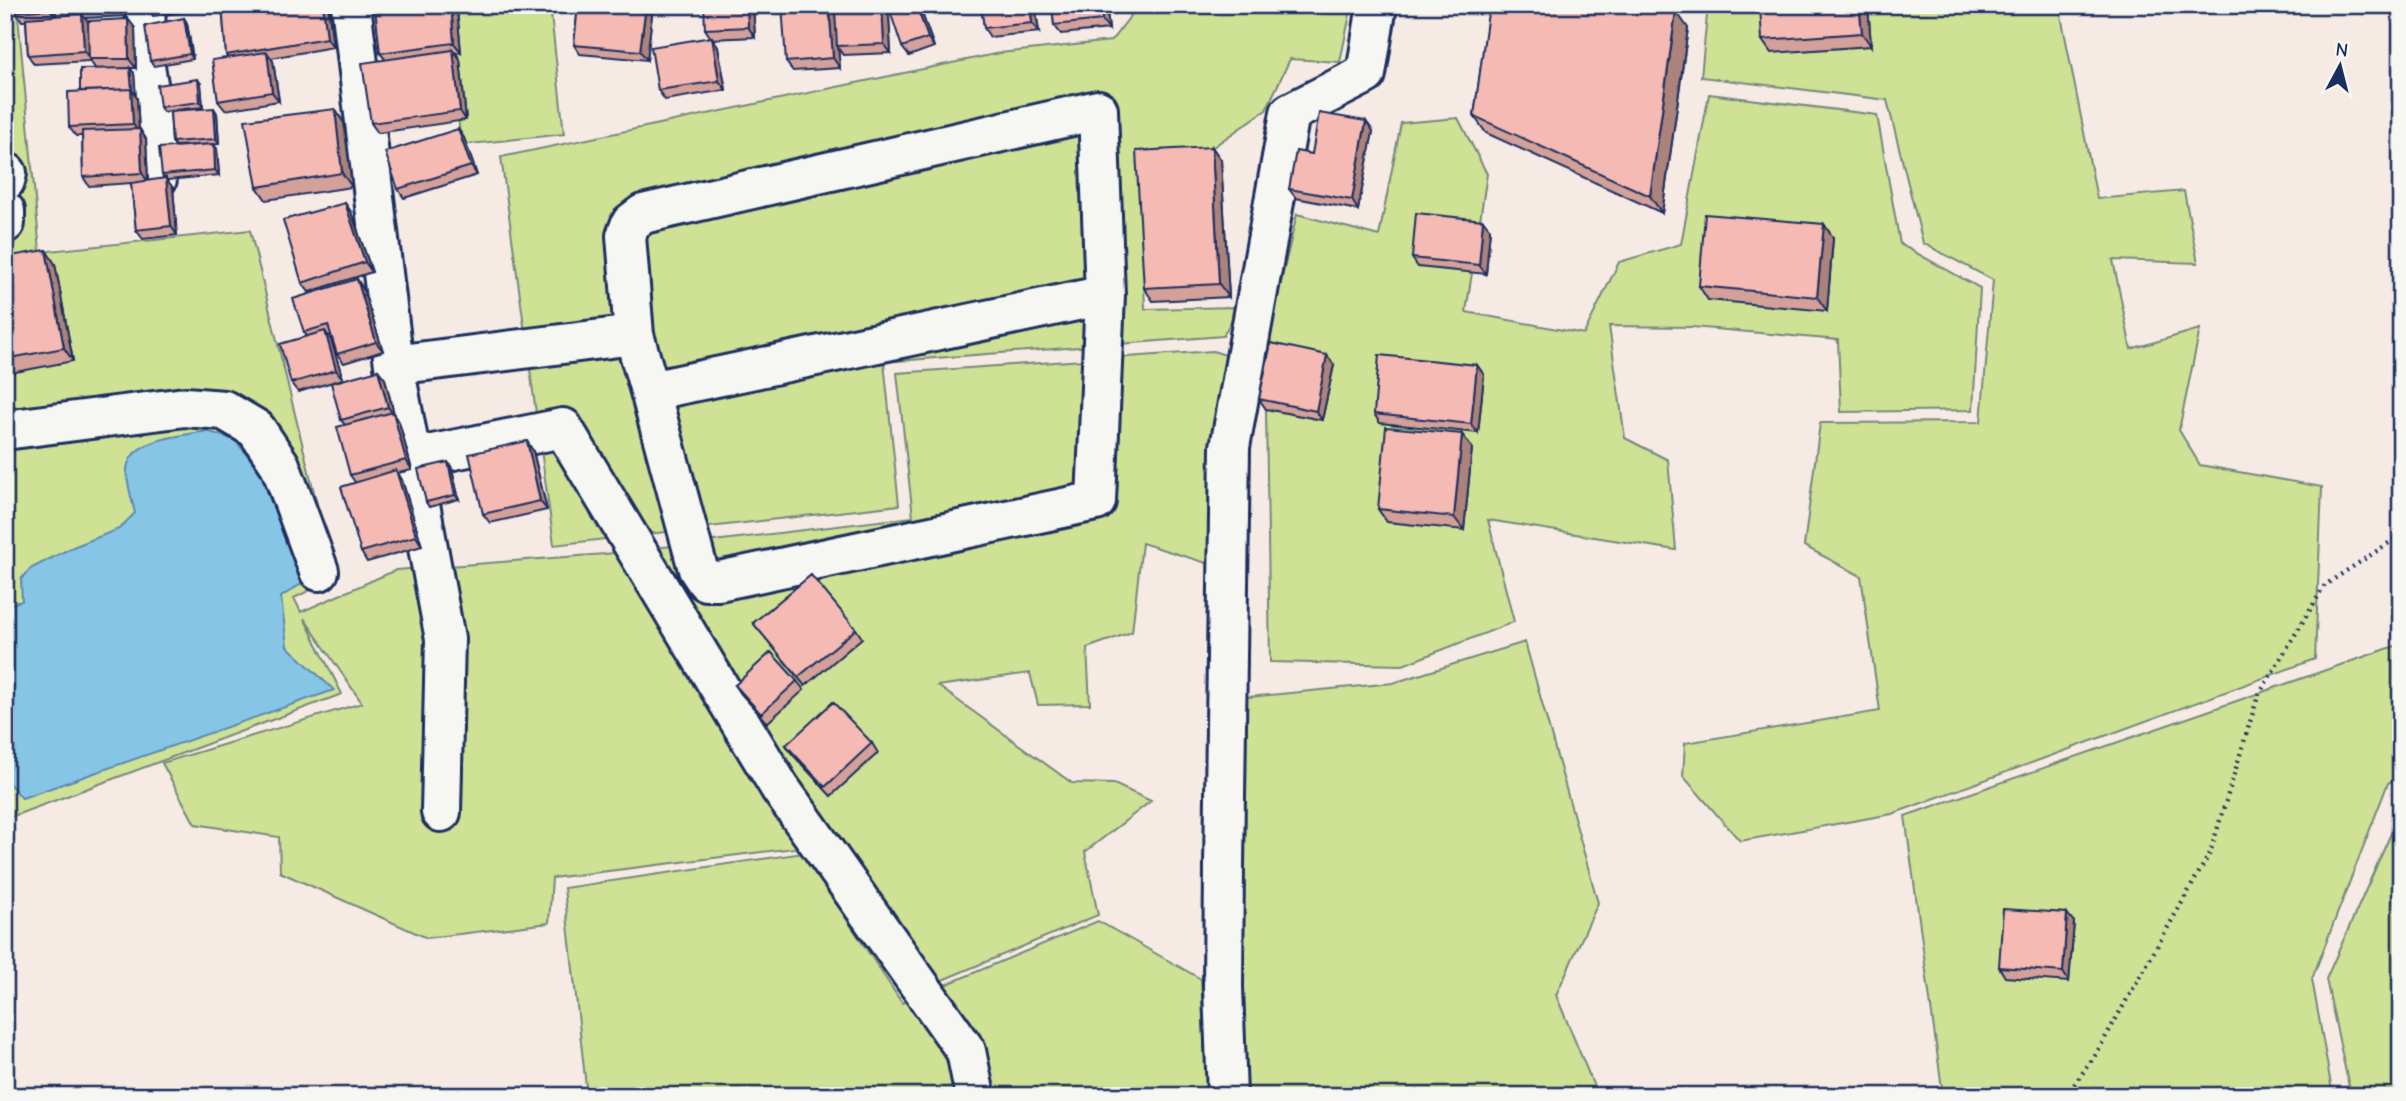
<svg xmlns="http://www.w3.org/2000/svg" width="2406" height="1101" viewBox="0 0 2406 1101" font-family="'Comic Neue',sans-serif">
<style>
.green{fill:#cfe195;stroke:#75887a;stroke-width:2}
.water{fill:#86c5e6;stroke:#5b89b0;stroke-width:2}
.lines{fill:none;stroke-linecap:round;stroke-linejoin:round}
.minor-casing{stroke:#1b2f5e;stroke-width:44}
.path{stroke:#1b2f5e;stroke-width:4.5;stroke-dasharray:2 5;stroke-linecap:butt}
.minor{stroke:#f6f6f2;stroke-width:38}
.wall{fill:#d3a09a;stroke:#1b2f5e;stroke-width:2}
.shaded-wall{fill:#ac827d;stroke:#1b2f5e;stroke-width:2}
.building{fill:#f5bab3;stroke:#1b2f5e;stroke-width:2}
</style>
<rect width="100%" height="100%" fill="#f6eae5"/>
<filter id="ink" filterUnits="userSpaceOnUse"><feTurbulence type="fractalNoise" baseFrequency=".0143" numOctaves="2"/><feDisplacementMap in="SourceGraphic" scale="14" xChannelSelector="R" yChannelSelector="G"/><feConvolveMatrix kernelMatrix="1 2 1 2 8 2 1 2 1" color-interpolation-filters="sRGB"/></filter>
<g filter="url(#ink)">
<!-- green -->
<path class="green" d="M5 5H17L40 252 250 230 335 578 294 598 301 612 396 570 605 554 913 517 897 373 1213 351 1232 357 1216 566 1142 543 1132 632 1087 648 1090 704 1038 705 1030 673 938 686 1072 783 1114 784 1151 801 1085 852 1098 915 904 996 802 847 552 878 549 923 427 938 280 872 279 837 195 824 162 763 362 703 304 618 342 694 5 819Z
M446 5H550L564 134 461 145Z
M1139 5H1352L1340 62 1290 59 1266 110 1210 149 1139 155 1145 309 1239 307 1223 336 884 362 899 505 554 545 501 157 1000 53 1111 41Z
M1708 5H2059L2097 199 2184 191 2198 263 2113 260 2131 349 2200 329 2179 430 2200 465 2322 487 2315 659 1892 814 1740 841 1683 776 1685 743 1880 711 1861 576 1804 546 1820 423 1981 422 1993 280 1923 243 1887 100 1701 77Z
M1709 94 1877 115 1900 244 1980 288 1973 410 1841 412 1838 340 1692 327 1609 326 1625 438 1668 460 1676 550 1488 520 1514 622 1403 665 1270 662 1265 350 1297 214 1379 236 1401 123 1458 118 1487 174 1466 312 1584 334 1619 262 1681 244Z
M1525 642 1598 903 1556 995 1598 1096H1224L1204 928 1210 725 1248 697 1393 683Z
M2401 644V777L2388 783 2312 979 2333 1096H1943L1905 816Z
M2401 811V1096H2351L2326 979Z
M803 853 902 1003 1098 921 1201 979 1207 1096H587L564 888Z"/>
<!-- water -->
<path class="water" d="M207 431 235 440 277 492 307 580 281 597 287 646 334 690 22 798 5 779V605L22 601 21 579 30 569 73 547 119 529 135 513C132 501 128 487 127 475 124 438 182 436 207 431Z"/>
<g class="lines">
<!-- minor casing -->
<g class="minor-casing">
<path id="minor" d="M146 5 144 61 154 118 157 179
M351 5 394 365 445 639 441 812
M5 181 7 173
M5 211V223
M394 365 634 335 650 391 1105 295 1098 110 643 214 631 223 626 236 634 335
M650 391 698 569 706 581H719L1096 501 1105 295
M5 430 185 407 224 410 256 429 280 465 319 571
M413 458 563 428 780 788 966 1051 975 1096
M1227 1096 1223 987 1224 866 1230 447 1290 113 1366 74 1377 5"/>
</g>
<!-- path -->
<path class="path" d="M2066 1096 2096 1054 2210 853 2258 696 2325 585 2401 535"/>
<!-- minor -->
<use href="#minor" class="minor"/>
</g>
<!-- wall -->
<path class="wall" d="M15 5H55L56 16 70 15 66 9 125 5 126 16 85 18 88 23 128 19 135 28 136 68H130L134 73 135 95 137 98 139 129 146 139 148 181 164 179 162 175 217 149 219 175 167 180 173 188 177 235 143 239 136 230 131 183 89 186 83 177 82 136H76L69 127 80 91 95 68 90 61 34 64 28 55 26 21H22L16 12Z
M147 5H217V8L153 16Z
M222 5H328L333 47 271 58 273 61 279 101 225 110 218 101 228 58 226 55Z
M364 5H454L457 10 461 52 456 53 460 59 466 120 378 133 371 123 385 59 380 53 376 10H368Z
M578 5H653L647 60 580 54 574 45Z
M753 5 755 37 712 39 718 47 726 90 665 100 658 90 711 38 705 29Z
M919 5 934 47 909 56 902 47Z
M981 5H1035L1039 32 990 37 984 28Z
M1052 5H1106L1109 29 1061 34 1054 25Z
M1456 5H1637L1688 28 1662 213 1486 133 1474 116 1489 10Z
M1868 5 1871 46 1771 53 1762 40Z
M835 10 836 23 889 16 891 53 843 55 838 48 840 68 793 71 786 62Z
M184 18 187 23 193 59 154 66 150 61Z
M201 84 203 107 175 110 217 113 219 144 175 146 172 142 170 111 163 112 160 107Z
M335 109 344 123 352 187 266 200 257 187Z
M458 129 464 138 477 175 404 198 398 189Z
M1373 131 1358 210 1296 198 1289 189 1312 154Z
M1212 147 1221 160 1229 297 1153 301 1144 288Z
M345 203 351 212 372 272 309 292 302 283Z
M1824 224 1833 238 1827 311 1708 300 1699 286Z
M1490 229 1486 274 1418 267 1412 258Z
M5 257 55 264 73 361 5 374Z
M357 279 363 289 383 351 344 363 337 354 331 335 328 336 331 340 343 379 298 392 291 383 307 336 304 332Z
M1334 365 1322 420 1266 409 1259 399Z
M1477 365 1484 375 1478 433 1380 423 1374 414Z
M378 370 385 379 394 414 399 422 412 470 398 473 402 480 422 546 367 562 361 552 355 482 350 475 345 425 341 420Z
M1472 448 1464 530 1387 522 1378 509Z
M533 451 547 510 490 523 483 514Z
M451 466 459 499 429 507 426 502Z
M753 623 856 629 862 638 805 686Z
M797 681 804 690 767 723 741 694 735 685Z
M872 743 878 753 831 796 792 754 786 745Z
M2074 922 2069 982 2005 977 1999 967Z"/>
<!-- shaded-wall -->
<path class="shaded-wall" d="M49 5H55L56 18 50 9Z
M119 5H125L126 16 119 6Z
M323 5H328L333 47 327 38Z
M451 5H454L457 10 461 52 454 43Z
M646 5H653L647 60 640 51Z
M747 5H753L755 37 748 27Z
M829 5H832L835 10 840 68 833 58Z
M916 5H919L934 47 928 38Z
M1030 5H1035L1039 32 1032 23Z
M1101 5H1106L1109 29 1102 20Z
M1859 5H1868L1871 46 1862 33Z
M882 7 889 16 891 53 884 44Z
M1676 11 1688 28 1662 213 1650 196Z
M82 14 89 23 91 61 84 51Z
M184 18 187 23 193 59 190 54Z
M128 19 135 28 136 68 129 59Z
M712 37 718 47 726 90 719 81Z
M453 50 460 59 466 120 460 111Z
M267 52 273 61 279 101 272 92Z
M130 68 134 73 136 95 132 90Z
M198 79 201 84 203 107 200 102Z
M131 89 137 98 139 133 133 124Z
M214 108 217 113 219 144 216 139Z
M335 109 344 123 352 187 342 173Z
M1366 121 1373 131 1358 210 1352 200Z
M140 129 146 139 148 182 142 173Z
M458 129 464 138 477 175 471 166Z
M214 144 217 149 219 175 215 170Z
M1212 147 1221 160 1229 297 1219 284Z
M166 178 173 188 177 235 171 226Z
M345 203 351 212 372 272 365 262Z
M1483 220 1490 229 1486 274 1479 265Z
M1824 224 1833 238 1827 311 1817 297Z
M46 250 55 264 73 361 64 348Z
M357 279 363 289 383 351 376 342Z
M325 331 331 340 343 379 336 370Z
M1327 355 1334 365 1322 420 1316 411Z
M1477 365 1484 375 1478 433 1471 424Z
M378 370 385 379 394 414 399 422 412 470 406 460 393 414 388 407Z
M1462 434 1472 448 1464 530 1454 517Z
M527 441 533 451 547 510 540 501Z
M448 462 451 466 459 499 455 495Z
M396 470 402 480 422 546 416 536Z
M2067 913 2074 922 2069 982 2063 972Z"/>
<!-- building -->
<path class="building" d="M15 5H49L50 9 16 12Z
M66 5H119V6L66 9Z
M222 5H323L327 38 226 55Z
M404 5H451L454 43 380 53 375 8Z
M578 5H646L640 51 574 45Z
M704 5H747L748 27 705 29Z
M782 5H829L833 58 786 62Z
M888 5H916L928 38 902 47Z
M981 5H1030L1032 23 984 28Z
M1052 5H1101L1102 20 1054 25Z
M1489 5H1637L1676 11 1650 196 1474 116Z
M1760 5H1859L1862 33 1762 40Z
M882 7 884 44 837 46 835 10Z
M82 14 84 51 28 55 26 18Z
M184 18 190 54 150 61 145 26Z
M128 19 129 59H89L88 21Z
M712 37 719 81 658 90 651 47Z
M453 50 460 111 371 123 362 63Z
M267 52 272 92 218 101 212 60Z
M130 68 132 90 131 89 80 91V69Z
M198 79 200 102 160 107 157 85Z
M131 89 133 124 69 127 68 92Z
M214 108 216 139 172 142 170 111Z
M335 109 342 173 257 187 245 120Z
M1319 113 1366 121 1352 200 1289 189 1296 151 1312 154Z
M140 129 142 173 83 177 82 131Z
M458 129 471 166 398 189 385 152Z
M214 144 215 170 162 175 159 148Z
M1212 147 1219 284 1144 288 1136 151Z
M166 178 171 226 136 230 131 183Z
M345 203 365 262 302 283 283 220Z
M1416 213 1483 220 1479 265 1412 258Z
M1705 214 1824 224 1817 297 1699 286Z
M46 250 64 348 5 359V257Z
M357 279 376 342 337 354 328 325 304 332 293 299Z
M325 331 336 370 291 383 280 344Z
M1271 343 1327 355 1316 411 1259 399Z
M1379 355 1477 365 1471 424 1374 414Z
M378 370 388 407 341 420 331 383Z
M393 412 406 460 350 475 337 427Z
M1386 427 1462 434 1454 517 1378 509Z
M527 441 540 501 483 514 469 454Z
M448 462 455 495 426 502 418 469Z
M396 470 416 536 361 552 341 487Z
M811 575 856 629 798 677 753 623Z
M771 652 797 681 761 714 735 685Z
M833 702 872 743 825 787 786 745Z
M2003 909 2067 913 2063 972 1999 967Z"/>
</g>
<!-- margin -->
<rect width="2406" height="1101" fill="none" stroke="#f6f6f2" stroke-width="28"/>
<rect x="14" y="14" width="2378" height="1073" fill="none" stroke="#1b2f5e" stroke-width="2.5" filter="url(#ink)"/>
<!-- north arrow -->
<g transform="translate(2340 66) rotate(7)" stroke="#f6f6f2" stroke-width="5" paint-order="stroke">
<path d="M0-5L12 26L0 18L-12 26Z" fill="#1b2f5e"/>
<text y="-10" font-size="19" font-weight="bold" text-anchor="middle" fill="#1b2f5e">N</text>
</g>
</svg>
